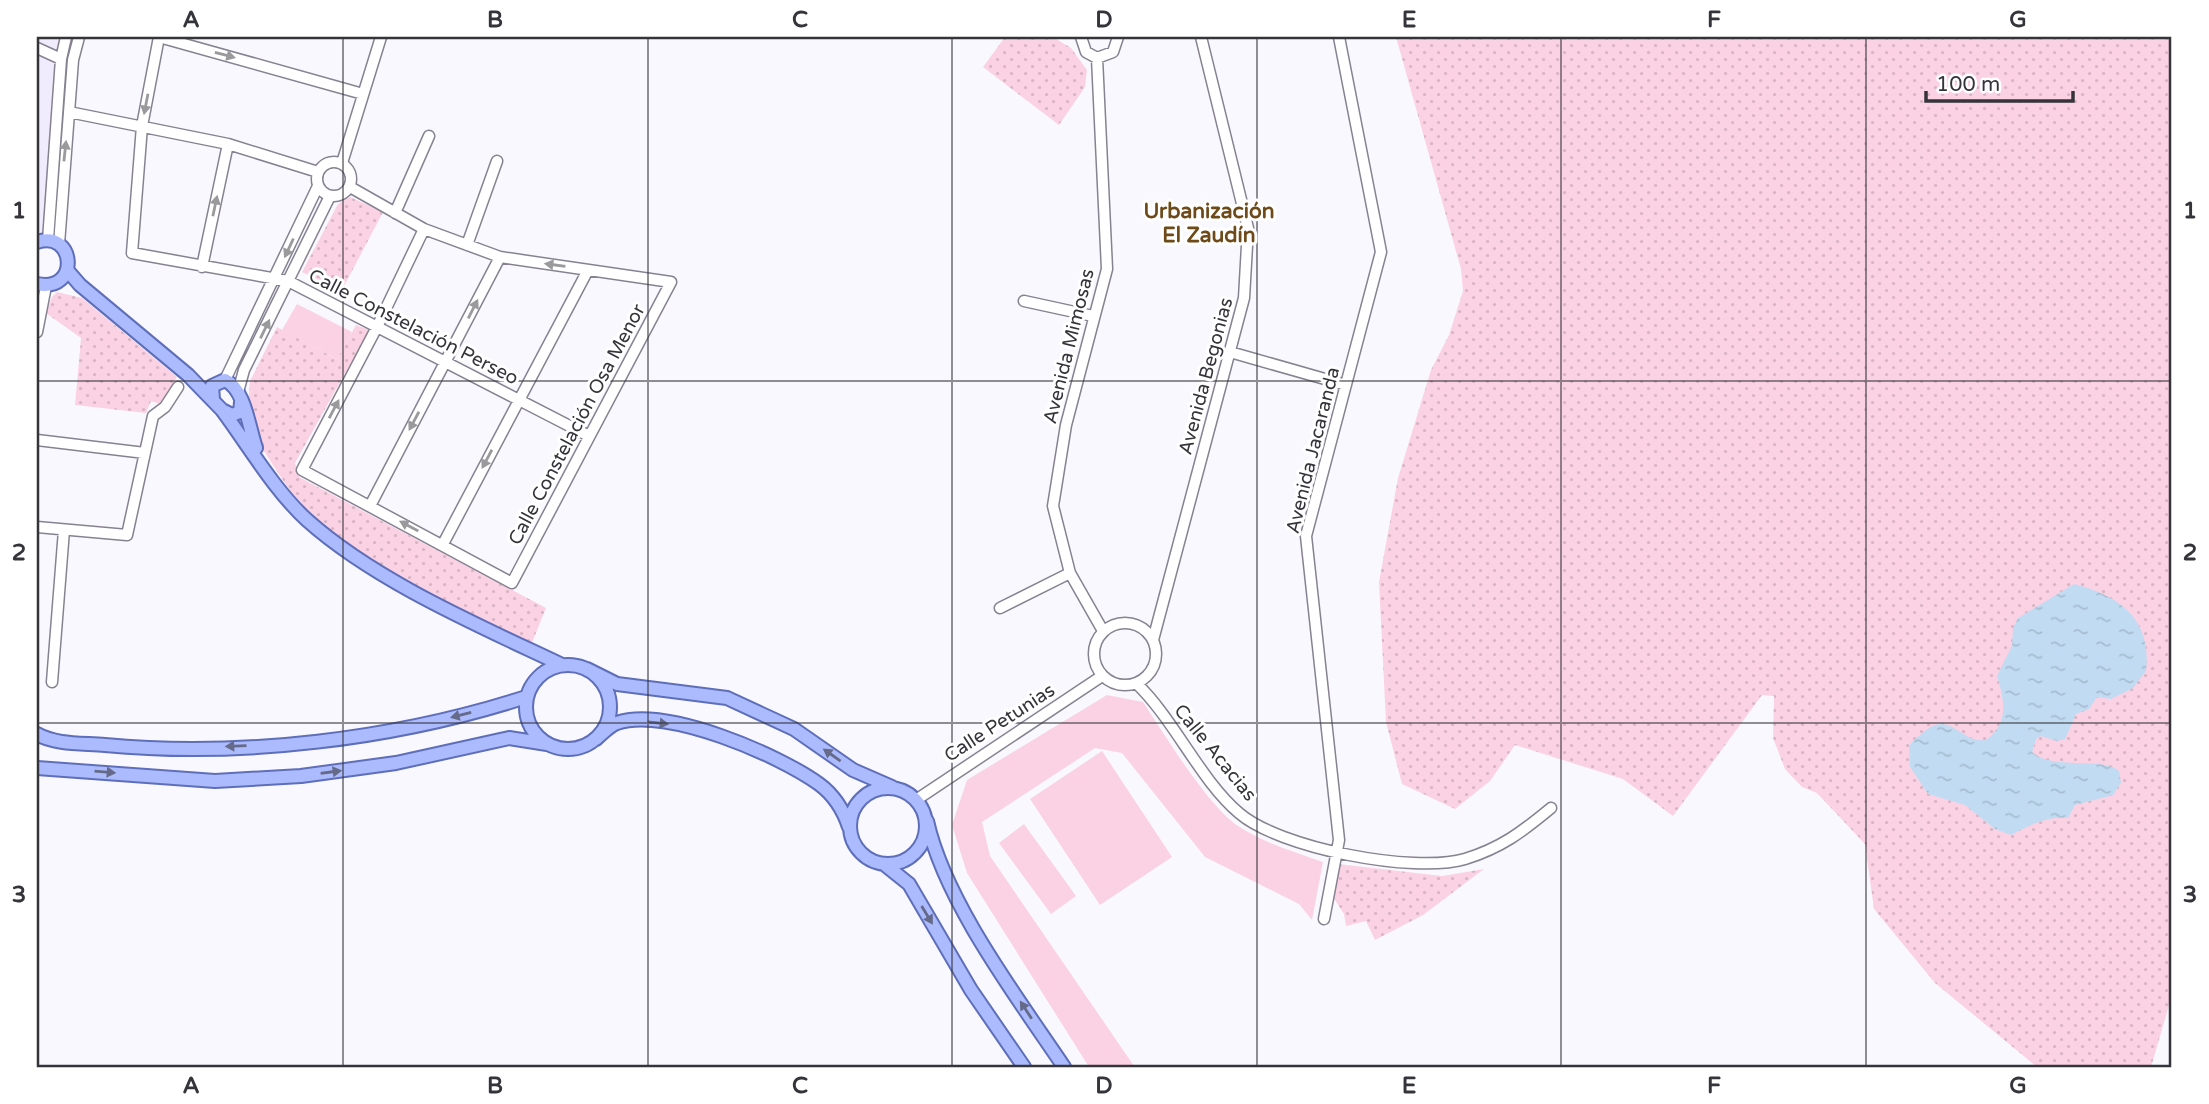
<svg xmlns="http://www.w3.org/2000/svg" width="2209" height="1104" viewBox="0 0 2209 1104" font-family="'Varela Round',sans-serif">
<style>
.built{fill:#f1ebfe}
.grass{fill:url(#grass-dots)}
.garden{fill:#fbd2e3}
.water{fill:url(#water-ripples)}
.lines{fill:none;stroke-linecap:round;stroke-linejoin:round}
.minor-casing{stroke:#868291;stroke-width:13}
.major-casing{stroke:#5e6eb9;stroke-width:16}
.minor{stroke:#fff;stroke-width:10}
.major{stroke:#acbbfe;stroke-width:12}
.oneway{fill:#9a9a9d}
.oneway2{fill:#656a89}
.grid{fill:none;stroke:#36343b;stroke-width:2;stroke-opacity:0.55}
.labels{text-anchor:middle;stroke-width:6;stroke-linejoin:round;paint-order:stroke}
.street-label{font-size:19px;fill:#36343b;stroke:#fff}
.neighbourhood-label{font-size:21px;font-weight:bold;fill:#6e4a19;stroke:#fff}
.neatline{fill:none;stroke:#36343b;stroke-width:2.5}
.grid-label{font-size:23px;text-anchor:middle;font-weight:bold;fill:#36343b}
</style>
<defs>
<pattern id="grass-dots" width="8" height="8" patternUnits="userSpaceOnUse" patternTransform="scale(1.75)"><rect width="8" height="8" fill="#fbd2e3"/><path d="M2 2h.1M6 6h.1" fill="none" stroke="#d8b5c4" stroke-width="1.8" stroke-linecap="round"/></pattern>
<pattern id="water-ripples" width="26" height="14" patternUnits="userSpaceOnUse" patternTransform="scale(1.75)"><rect width="26" height="14" fill="#c1dbf2"/><path d="M2 4q2-2 4 0t4 0M15 11q2-2 4 0t4 0" fill="none" stroke="#a6bdd0"/></pattern>
</defs>
<rect width="100%" height="100%" fill="#f9f8fe"/>
<!-- built -->
<path class="built" d="M37 37H66L48 240 37 242Z"/>
<!-- grass -->
<path class="grass" d="M1005 37H1053L1071 48 1087 70 1085 87 1059 125 983 67Z
M1396 37H2172V995L2151 1067H2037L1935 983 1874 909 1865 844 1817 793 1802 787 1785 769 1773 738 1774 696 1762 695 1673 816 1623 779 1515 745 1490 781 1455 809 1402 784 1386 722 1379 582 1398 478 1431 370 1449 335 1463 291 1461 269Z
M350 197 383 212 341 292 302 272 338 204Z
M57 292 82 298 177 377 160 404 151 401 146 413 75 405 81 338 46 313 52 297Z
M356 325 369 330 295 463 299 477 546 608 531 645C458 608 349 564 297 499 276 473 260 443 241 415L249 395 250 381 277 327 337 359Z
M1338 864 1442 876 1484 869 1423 915 1375 940 1366 921 1346 926 1344 914 1333 897Z"/>
<!-- garden -->
<path class="garden" d="M297 304 352 332 337 359 282 330Z
M1107 695 1143 702C1165 735 1207 805 1238 826 1264 843 1294 852 1323 862L1312 920 1299 904 1205 857 1122 753 1095 748 982 822 990 856 1134 1066 1131 1067H1089L967 873 952 825 967 780Z
M1102 751 1172 857 1100 905 1030 799Z
M1024 824 1076 896 1051 914 999 843Z"/>
<!-- water -->
<path class="water" d="M2074 584C2120 596 2152 619 2146 671L2133 688 2111 699 2097 697 2089 709 2076 714 2065 739 2057 741 2041 736 2036 739 2032 752C2053 771 2102 756 2119 771L2121 783 2113 795 2075 805 2068 818C2046 816 2031 825 2011 835L1995 829 1965 805 1928 794 1910 767 1909 746C1913 740 1919 736 1925 731 1951 710 1959 743 1986 740 2010 723 2004 699 1997 676L2012 646 2013 628 2018 618Z"/>
<g class="lines">
<!-- minor casing -->
<g class="minor-casing">
<path id="minor" d="M159 37 142 126 132 253 288 281 589 436
M159 37 363 94
M1081 37 1086 52 1097 58 1113 52 1118 37
M37 48 61 59
M1097 58 1107 269 1066 425 1053 506 1070 573 1103 631
M69 112 228 144 318 172
M317 179a17 17 0 1 1 34 0a17 17 0 1 1-34 0Z
M342 163 381 37
M350 187 424 229 500 257 671 282 512 583 302 470 378 325 424 229
M395 213 429 136
M48 240 61 59 66 37
M59 244 73 60 79 37
M467 245 497 161
M202 267 228 144
M1024 301 1093 316
M37 332 46 286
M1230 352 1346 385
M225 380 318 186
M238 392 244 370 330 196
M37 440 145 453
M370 506 500 257
M37 527 127 535 153 416 165 407 178 387
M443 544 588 270
M1000 608 1070 573
M1094 654a31 31 0 1 1 62 0a31 31 0 1 1-62 0Z
M1153 640 1244 298 1248 228 1201 37
M52 682 64 530
M1136 683C1174 719 1200 780 1239 813 1279 848 1414 874 1465 859 1501 848 1522 832 1551 808
M916 800 1102 676
M1324 919 1339 840 1306 536 1381 252 1339 37"/>
</g>
<!-- major casing -->
<g class="major-casing">
<path id="major" d="M37 242C75 229 81 293 37 284
M67 270 80 285 188 375 222 410 232 415 240 412 241 402
M213 399 212 386 225 380C245 389 249 428 256 448
M222 410C248 445 275 491 307 520 375 581 480 626 562 665
M526 707a42 42 0 1 1 84 0a42 42 0 1 1-84 0Z
M587 669 617 684 727 698 794 729 853 770 892 787
M37 734C56 745 83 743 105 745 241 758 396 739 526 697
M596 739C602 734 610 725 617 723 666 706 779 755 819 784 834 795 843 809 849 827
M37 768 215 781 301 776 396 763 509 738 547 744
M850 826a38 38 0 1 1 76 0a38 38 0 1 1-76 0Z
M927 821C945 902 1017 997 1064 1067
M884 864 909 884 971 990 1024 1067"/>
</g>
<!-- minor -->
<use href="#minor" class="minor"/>
<!-- major -->
<use href="#major" class="major"/>
</g>
<!-- one-way arrows -->
<defs><path id="oneway-solid" d="M-6-.8H1V-3.2L6.5 0L1 3.2V.8H-6Z" transform="scale(1.75)"/></defs>
<g class="oneway">
<use href="#oneway-solid" transform="translate(225 55) rotate(15)"/>
<use href="#oneway-solid" transform="translate(146 104) rotate(101)"/>
<use href="#oneway-solid" transform="translate(65 151) rotate(-84)"/>
<use href="#oneway-solid" transform="translate(215 206) rotate(-78)"/>
<use href="#oneway-solid" transform="translate(289 248) rotate(115)"/>
<use href="#oneway-solid" transform="translate(555 265) rotate(-172)"/>
<use href="#oneway-solid" transform="translate(473 309) rotate(-63)"/>
<use href="#oneway-solid" transform="translate(265 329) rotate(-64)"/>
<use href="#oneway-solid" transform="translate(334 409) rotate(-62)"/>
<use href="#oneway-solid" transform="translate(414 421) rotate(118)"/>
<use href="#oneway-solid" transform="translate(487 459) rotate(118)"/>
<use href="#oneway-solid" transform="translate(409 526) rotate(-152)"/>
</g>
<g class="oneway2">
<use href="#oneway-solid" transform="translate(461 715) rotate(166)"/>
<use href="#oneway-solid" transform="translate(658 723) rotate(6)"/>
<use href="#oneway-solid" transform="translate(236 746) rotate(178)"/>
<use href="#oneway-solid" transform="translate(832 755) rotate(-145)"/>
<use href="#oneway-solid" transform="translate(105 772) rotate(5)"/>
<use href="#oneway-solid" transform="translate(331 772) rotate(-8)"/>
<use href="#oneway-solid" transform="translate(927 915) rotate(59)"/>
<use href="#oneway-solid" transform="translate(1026 1010) rotate(-123)"/>
</g>
<!-- grid -->
<path class="grid" d="M343 37V1067M648 37V1067M952 37V1067M1257 37V1067M1561 37V1067M1866 37V1067M37 381H2172M37 723H2172"/>
<g class="labels">
<!-- street labels -->
<g class="street-label">
<text transform="translate(414 326) rotate(27)" y="7">Calle Constelación Perseo</text>
<text transform="translate(1068 346) rotate(-76)" y="7">Avenida Mimosas</text>
<text transform="translate(1205 376) rotate(-75)" y="7">Avenida Begonias</text>
<text transform="translate(576 424) rotate(-62)" y="7">Calle Constelación Osa Menor</text>
<text transform="translate(1312 450) rotate(-76)" y="7">Avenida Jacaranda</text>
<text transform="translate(999 722) rotate(-33)" y="7">Calle Petunias</text>
<text transform="translate(1216 752) rotate(51)" y="7">Calle Acacias</text>
</g>
<!-- neighbourhood labels -->
<g class="neighbourhood-label">
<text x="1209" y="218">Urbanización<tspan x="1209" dy="24">El Zaudín</tspan></text>
</g>
</g>
<!-- border -->
<rect width="2209" height="1104" fill="none" stroke="#ffffff" stroke-width="77"/>
<!-- scale -->
<path d="M1926 91v10h147v-10" fill="none" stroke="#36343b" stroke-width="3.5"/>
<text x="1936" y="91" font-size="21" fill="#36343b" stroke="#ffffff" stroke-width="5" paint-order="stroke">100 m</text>
<rect x="38" y="38" width="2132" height="1028" class="neatline"/>
<g class="grid-label">
<text x="191" y="27">A</text>
<text x="495" y="27">B</text>
<text x="800" y="27">C</text>
<text x="1104" y="27">D</text>
<text x="1409" y="27">E</text>
<text x="1714" y="27">F</text>
<text x="2018" y="27">G</text>
<text x="19" y="218">1</text>
<text x="2190" y="218">1</text>
<text x="19" y="560">2</text>
<text x="2190" y="560">2</text>
<text x="19" y="902">3</text>
<text x="2190" y="902">3</text>
<text x="191" y="1093">A</text>
<text x="495" y="1093">B</text>
<text x="800" y="1093">C</text>
<text x="1104" y="1093">D</text>
<text x="1409" y="1093">E</text>
<text x="1714" y="1093">F</text>
<text x="2018" y="1093">G</text>
</g>
</svg>
